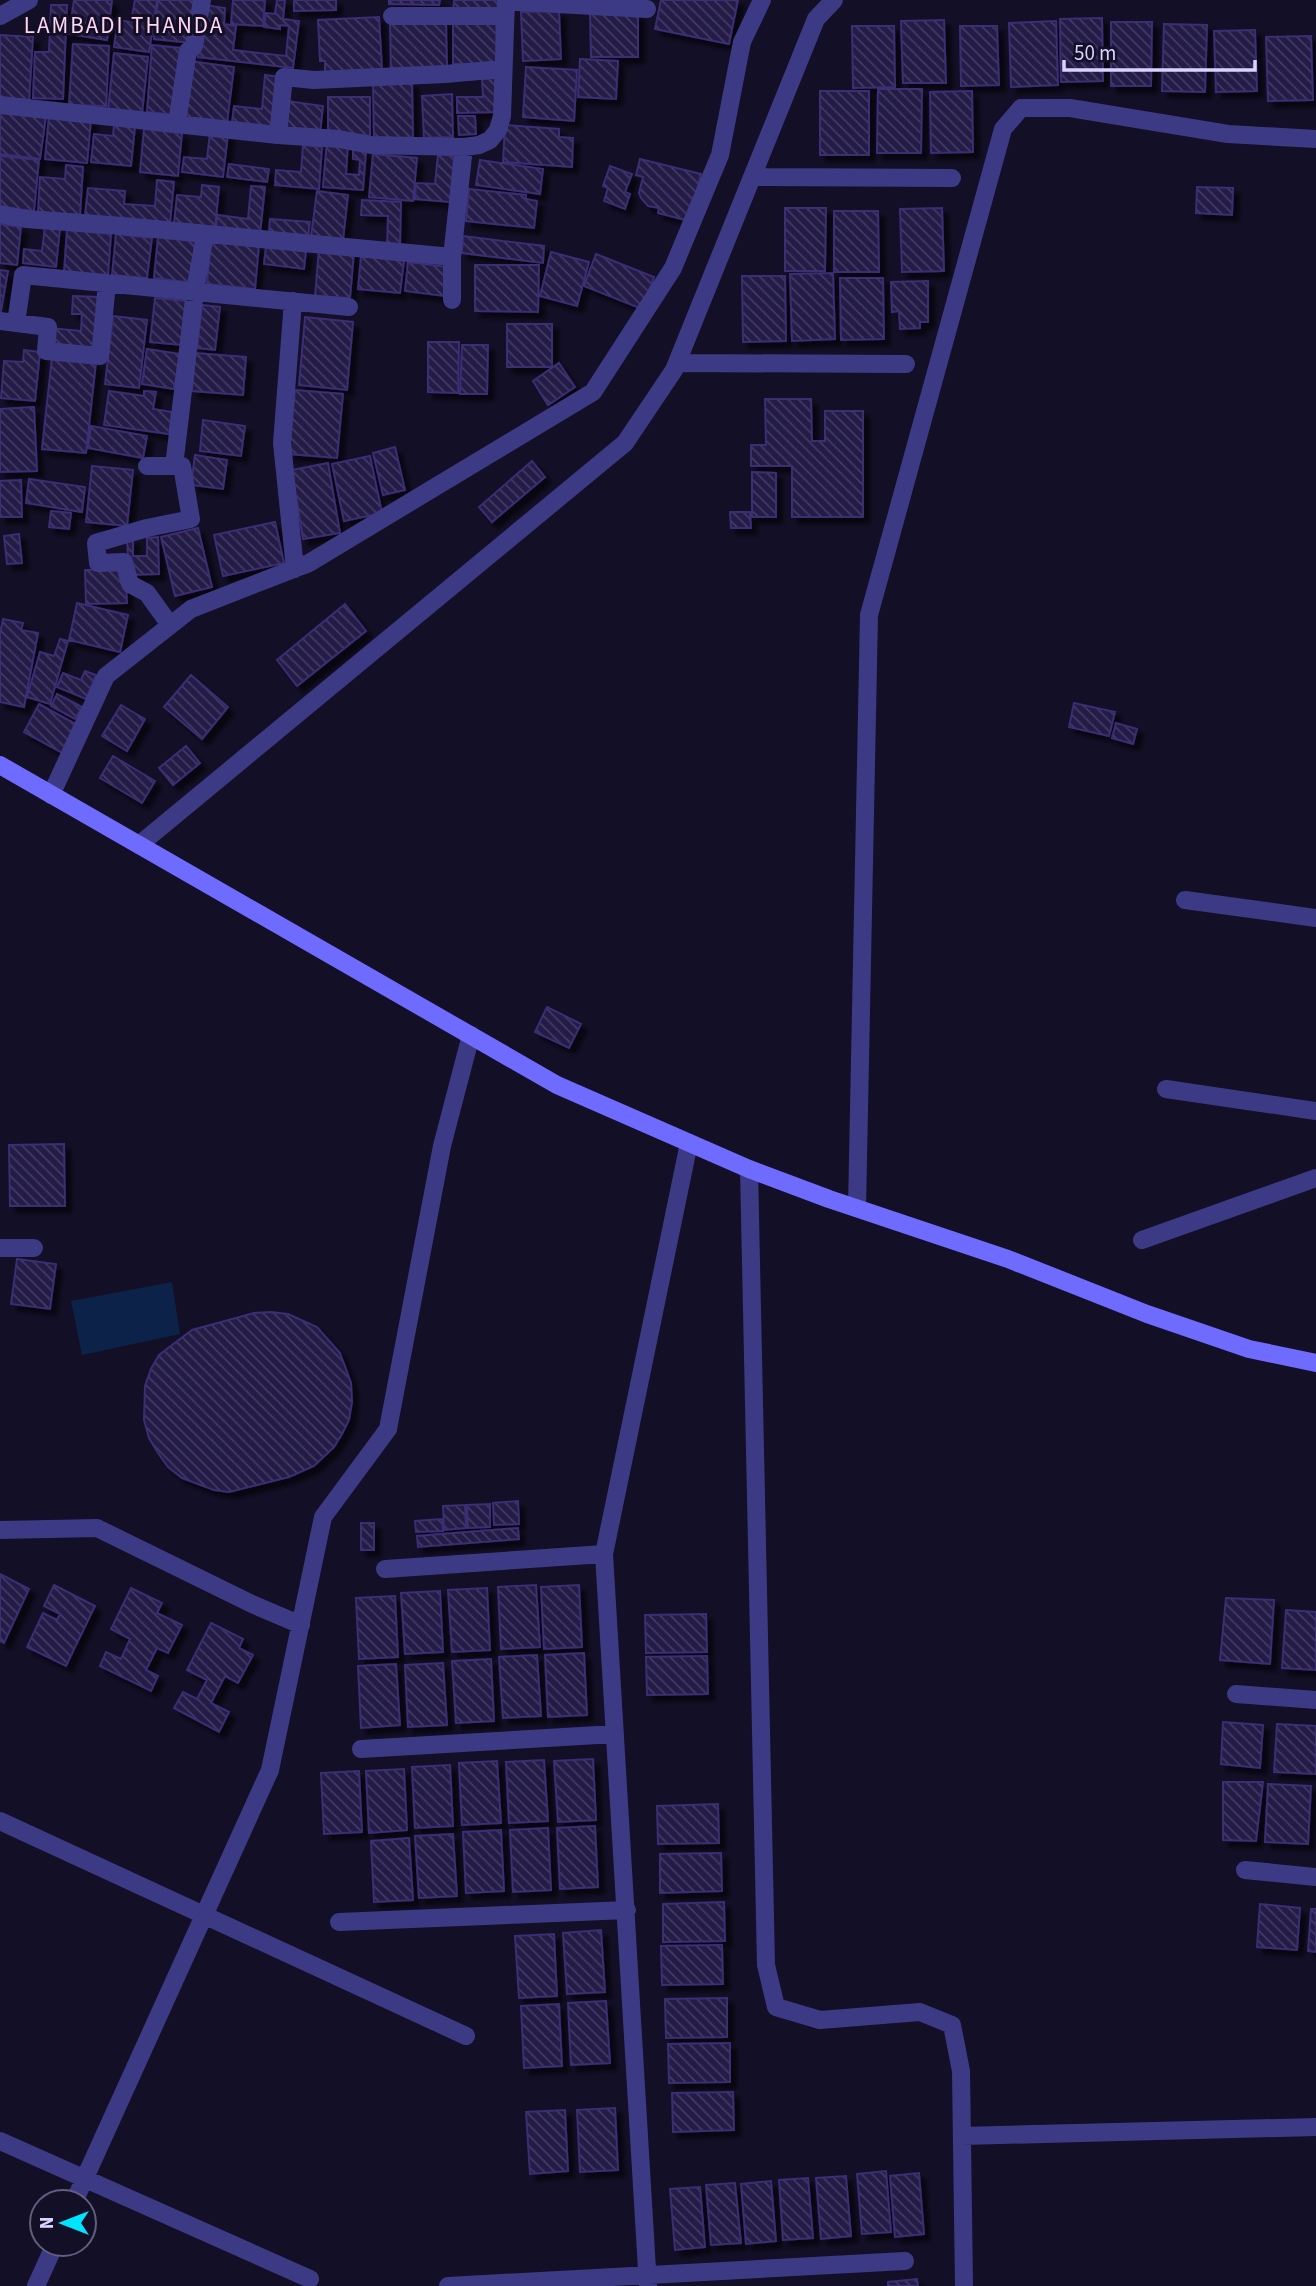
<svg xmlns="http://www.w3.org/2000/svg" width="1316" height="2286" viewBox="0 0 1316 2286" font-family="'Source Sans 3',sans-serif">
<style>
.water{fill:#0c2248}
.building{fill:url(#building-back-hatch);stroke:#3b2d73;stroke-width:2;filter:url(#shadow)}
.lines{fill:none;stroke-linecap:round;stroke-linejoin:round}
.minor{stroke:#3d3a85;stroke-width:18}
.tertiary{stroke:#3d3a85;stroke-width:18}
.secondary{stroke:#6f6bff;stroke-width:18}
.labels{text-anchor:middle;stroke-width:6;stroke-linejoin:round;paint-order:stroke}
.quarter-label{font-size:23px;letter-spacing:2px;fill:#ffd6f0;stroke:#130f26}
</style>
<defs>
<pattern id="building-back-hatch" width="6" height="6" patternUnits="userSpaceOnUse" patternTransform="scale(1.75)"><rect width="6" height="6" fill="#241b47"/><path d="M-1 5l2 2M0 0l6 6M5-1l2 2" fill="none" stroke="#433b63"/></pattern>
<filter id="shadow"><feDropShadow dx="6" dy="6" stdDeviation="2" flood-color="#0009"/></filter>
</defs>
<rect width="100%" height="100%" fill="#130f26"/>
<!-- water -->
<path class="water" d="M172 1282 180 1334 82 1355 71 1301Z"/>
<!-- building -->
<path class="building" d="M74 0H112L107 40 69 34Z
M135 0H157L149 52 114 47 118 20 131 22Z
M158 0H195L191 43 154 39Z
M233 0H265L263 26 231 24Z
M277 0H285L283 19 299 21 293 68 198 57 204 5 225 8 224 24 236 26 233 50 286 56 289 26 280 25V29L264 27 266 13 275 14Z
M294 0H336V10L294 11Z
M389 0H440L439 5 389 4Z
M454 0H502L501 13 453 12Z
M661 0H738L729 44 655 29Z
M51 5H67L63 99 33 98 35 52H49Z
M559 11 561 59 523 61 521 12Z
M590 13H638V57H591Z
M496 16 497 64H453V17Z
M379 17 382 69 325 72V61H320L318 20Z
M1102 18 1103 81 1061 82 1060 19Z
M944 20 946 83H903L901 21Z
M1056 21 1058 85 1011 87 1009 23Z
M446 22 447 68 391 70 390 24Z
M1111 22H1152L1151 86H1111Z
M1164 24 1207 25 1205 92 1162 91Z
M852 26H894L895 87 853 88Z
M960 26H997L999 85 961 86Z
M1255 30 1257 91 1216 92 1214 31Z
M0 35 33 37 29 101 0 99Z
M1311 36 1313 100 1268 101 1266 37Z
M73 44 109 46 106 106 69 105Z
M152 45 181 48 176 115 147 112Z
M114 53 148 57 142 114 108 110Z
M580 59 618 61 616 99 578 97Z
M189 61 234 67 227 123 182 117Z
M526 67 577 70 574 121 523 117Z
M265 75 280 77 275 127 232 123 234 106 262 109Z
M498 78V112L457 113V97H483L482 79Z
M412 81 413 138 374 139 373 82Z
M878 89H922L921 153H877Z
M820 91H869V155H820Z
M972 91 973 152 931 153 930 92Z
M452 94 453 137 424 138 422 96Z
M328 97H370V136L328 135Z
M287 101 323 106 320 133 284 128Z
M0 111 46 116 40 159 0 154Z
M49 116 91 120 87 163 45 159Z
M458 116H475L476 134 459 135Z
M114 125 135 127 131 166 91 162 94 134 113 136Z
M505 125 559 129V137L573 138 572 167 503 162Z
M144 129 182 133 178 176 140 172Z
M210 132 228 134 223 177 182 172 184 157 207 159Z
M327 141 348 143 346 174 359 175 360 160 353 159V150L366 151 363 190 323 187Z
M303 145 322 147 319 189 275 185 276 170 301 172Z
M373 154 417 158 413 201 369 197Z
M438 154 454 156 450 202 415 199 416 183 435 184Z
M0 156 39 160 34 211 0 207Z
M640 159 701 174 689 221 658 213 659 208 648 206 641 198 639 193 643 177 636 175Z
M480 160 543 169 540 194 476 185Z
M229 164 269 169 267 182 227 177Z
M66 165 83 167 80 215 38 212 40 177 65 179Z
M610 166 632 174 625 192 630 194 625 209 604 201 608 188 603 186Z
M157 180 174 182 170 223 85 215 88 188 125 191 124 204 155 206Z
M202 185 219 187 215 229 174 224 177 195 201 197Z
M251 186 265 187 260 234 216 229 217 215 248 219Z
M1197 187 1233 188 1232 215 1196 213Z
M469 189 526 195V199L537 201 534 228 466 221Z
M317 191 348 195 343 240 311 237Z
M362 200 401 202 400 245H387L388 216 361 215Z
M785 208H826L825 271H785Z
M942 208 944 271 902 272 900 209Z
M834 211H878L879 272H834Z
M270 219 310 222 308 237 269 233Z
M0 224 21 227 17 265 0 263Z
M45 226 60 228 56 267 23 263 24 249 42 251Z
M67 230 111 234 108 276 64 273Z
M116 234 152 238 147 278 112 275Z
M463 236 544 246 543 263 462 253Z
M158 237 199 242 194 283 154 278Z
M211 240 259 245 255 289 207 284Z
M266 247 306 251 304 269 264 264Z
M319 249 354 252 350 298 315 296Z
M551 252 589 262 577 306 540 296Z
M596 254 654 277 642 309 584 286Z
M361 256 404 261 400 293 358 289Z
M408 262 447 267 444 296 405 291Z
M475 265H539L538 312 475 311Z
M0 270 8 271 1 311 0 310Z
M833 273 835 339 792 341 790 274Z
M742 276H785L786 341 743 342Z
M840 278H883L884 339 841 340Z
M928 281V322H920V328L900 329 899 311 892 312 891 282Z
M73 296 99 297 96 348 49 345 50 328 81 331 82 314H72Z
M155 298 186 301 182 345 150 342Z
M202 305 220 307 215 350 197 348Z
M113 316 147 320 139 388 105 384Z
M305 317 353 322 347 390 299 385Z
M507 324H552V367H507Z
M428 342H459L458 393 428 392Z
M462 345H488L487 394H460Z
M147 349 180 354 174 389 142 384Z
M24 350 40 352 35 401 1 398 4 361 23 362Z
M195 353 246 357 243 395 192 391Z
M52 357 96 362 86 453 42 449Z
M559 363 575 387 548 405 533 381Z
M295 390 343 394 337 458 289 454Z
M109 391 144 396V391L156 392 153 409 172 412 169 434 104 425Z
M765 399H811L812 441H825V411H863V517H792V466H751V445H766Z
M34 407 37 471 0 472V409Z
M203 420 245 426 241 456 200 451Z
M91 426 147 436 143 458 88 448Z
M395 447 405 490 383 495 373 453Z
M195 455 227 460 223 489 191 485Z
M370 456 382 513 344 521 332 464Z
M532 461 545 477 492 522 479 507Z
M328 463 340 533 303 539 292 470Z
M92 466 133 470 127 526 86 522Z
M752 472 776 473V517H752Z
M29 479 85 487 82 512 26 503Z
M21 480 22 517H0V481Z
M51 511 71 513 69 529 49 527Z
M730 512H750L751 528H731Z
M275 522 284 563 223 576 214 535Z
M198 528 212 587 175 596 161 537Z
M19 534 22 563 7 564 4 536Z
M158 537 159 574 129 575 127 540 133 539V556H147V538Z
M125 569 127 603 86 604 85 570Z
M77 603 128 615 120 652 69 640Z
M345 604 366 631 297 686 277 660Z
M3 619 23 623 21 630 38 633 24 707 0 702V634Z
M60 639 68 641 50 704 27 697 40 652 54 656Z
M85 671 96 675 86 699 57 687 63 673 81 680Z
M191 675 228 707 202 739 164 707Z
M57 694 82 707 75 719 51 706Z
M1074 703 1115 712 1109 736 1069 727Z
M39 704 79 726 64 754 24 732Z
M121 705 145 719 127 751 102 736Z
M1116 723 1137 729 1133 744 1112 738Z
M186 746 200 763 173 785 159 768Z
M113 756 155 781 142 803 100 778Z
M547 1007 581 1024 569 1048 535 1032Z
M64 1144 65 1206H10L9 1145Z
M17 1259 56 1264 50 1309 11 1304Z
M271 1312 288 1314 317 1327 340 1353 351 1383 352 1402 349 1420 342 1434 334 1447 314 1466 289 1477 229 1492 214 1490 182 1478 168 1467 158 1453 149 1438 144 1420 145 1386 151 1369 159 1355 192 1330 254 1313Z
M518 1501 519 1524 494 1525 493 1503Z
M490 1504V1527L468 1528 467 1505Z
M465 1505 466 1528 444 1530 443 1506Z
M442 1519 443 1531 416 1532 415 1521Z
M361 1523H374V1550H361Z
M518 1528 519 1539 418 1547 417 1536Z
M0 1574 29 1589 4 1643 0 1641Z
M54 1585 95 1606 66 1666 27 1647 43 1613 57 1620 60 1614 44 1606Z
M536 1585 540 1647 501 1649 498 1587Z
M579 1585 582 1647 544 1649 541 1587Z
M131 1588 162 1603 157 1613 182 1625 168 1653 157 1648 146 1670 158 1676 151 1691 100 1666 106 1652 121 1659 130 1639 111 1629Z
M487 1588 490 1650 452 1652 448 1590Z
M440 1591 443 1652 405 1654 401 1593Z
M395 1596 398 1657 359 1659 356 1598Z
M1226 1598 1274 1600 1270 1664 1220 1660Z
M1286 1610 1316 1612V1670L1282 1668Z
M706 1614 707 1652 646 1653 645 1615Z
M211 1623 243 1639 239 1648 253 1655 238 1683 225 1676 211 1703 229 1712 219 1732 174 1708 183 1692 197 1699 207 1680 187 1670Z
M584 1653 587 1715 548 1717 545 1655Z
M537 1655 541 1716 503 1718 499 1657Z
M707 1656 708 1694 647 1695 646 1657Z
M491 1659 494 1721 456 1723 452 1661Z
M443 1663 447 1725 408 1727 405 1665Z
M396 1664 400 1725 361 1728 358 1666Z
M1223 1722 1263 1725 1260 1768 1221 1764Z
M1277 1724 1316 1726V1774L1274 1772Z
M593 1759 596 1820 558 1822 554 1761Z
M544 1760 548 1821 509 1823 506 1762Z
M497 1761 501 1823 462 1825 459 1763Z
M450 1765 453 1826 415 1828 412 1767Z
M404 1769 407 1830 369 1833 366 1771Z
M359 1771 362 1832 324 1834 321 1773Z
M1223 1782H1263L1256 1841 1223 1840Z
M1268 1784 1311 1786 1308 1844 1265 1842Z
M718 1804 719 1843 658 1844 657 1806Z
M595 1826 598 1887 560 1889 557 1828Z
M548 1828 551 1890 513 1892 510 1830Z
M501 1830 504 1891 466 1893 463 1832Z
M453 1834 457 1896 419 1898 415 1836Z
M409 1838 413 1900 374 1902 371 1841Z
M721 1853 722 1891 660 1893V1854Z
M724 1902 725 1941 663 1942V1904Z
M1260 1904 1300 1908 1297 1950 1257 1947Z
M1311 1909H1316V1952L1308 1951Z
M601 1930 605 1992 567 1994 563 1933Z
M554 1934 557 1996 519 1998 515 1936Z
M722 1945 723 1984 662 1985 661 1946Z
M727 1998V2037L666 2038 665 1999Z
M606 2001 610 2063 571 2065 568 2003Z
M559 2004 562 2066 524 2068 521 2006Z
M730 2043V2082L669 2083 668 2044Z
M733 2092 734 2130 673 2132 672 2093Z
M615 2108 618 2170 580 2172 577 2110Z
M565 2110 568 2171 530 2174 526 2112Z
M886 2171 891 2232 862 2234 857 2174Z
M919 2173 924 2234 895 2237 890 2176Z
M846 2176 851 2236 821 2239 816 2178Z
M808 2178 813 2238 783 2240 779 2180Z
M771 2181 776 2241 746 2244 741 2184Z
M735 2183 741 2243 711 2245 706 2185Z
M700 2187 705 2247 675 2250 670 2189Z
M917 2279 918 2286H888V2282Z"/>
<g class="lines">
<!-- minor -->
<path class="minor" d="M506 1 647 9
M392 16H505
M0 105 278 135 339 139 371 145 464 147 479 145 490 140 498 130 502 116 506 0
M177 123 188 51 194 46 202 0
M278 135 284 77 314 80 445 74 502 69
M752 177 952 178
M0 214 26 219 123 226 452 257
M452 300V257L464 147
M293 301 282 443 295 569
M0 321 48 327 46 351 100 356 107 283
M16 323 23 275 349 307
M677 363 906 364
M147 466H182L191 519 147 528 96 543 98 563 124 562 130 584 147 593 170 625
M174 466 195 291 205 235
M51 795 106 676 191 609 309 563 593 392 673 268 720 155 742 42 762 0
M139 845 625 443 674 370 816 19 834 0
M1185 900 1316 918
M1166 1089 1316 1111
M749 1169 766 1965 776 2007 820 2020 920 2012 952 2025 961 2071 964 2286
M857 1208 869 615 1003 129 1021 108H1070L1228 134 1316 139
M1142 1240 1316 1178
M0 1248H34
M0 1530 97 1528 252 1604 301 1625
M385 1569 604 1554
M1236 1694 1316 1700
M361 1749 615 1734
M0 1821 466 2036
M1245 1870 1316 1877
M339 1922 627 1910
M962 2136 1316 2127
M0 2141 310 2279
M74 2202 270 1770 323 1517 388 1429 442 1146 471 1035
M36 2286 55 2244
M448 2286 905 2261
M648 2286 604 1554 689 1143"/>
<!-- tertiary -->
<path class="tertiary" d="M0 16 29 0"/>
<!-- secondary -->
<path class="secondary" d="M0 765 557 1085 749 1169 829 1199 1008 1259 1147 1314 1249 1349 1316 1363"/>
</g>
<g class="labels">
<!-- quarter labels -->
<g class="quarter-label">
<text x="124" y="33">LAMBADI THANDA</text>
</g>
</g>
<!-- north arrow -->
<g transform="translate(63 2223) rotate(270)"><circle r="33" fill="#130f26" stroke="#625e7d" stroke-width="2"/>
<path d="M0-5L12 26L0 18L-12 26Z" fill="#00e5ff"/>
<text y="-10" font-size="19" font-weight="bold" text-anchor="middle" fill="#d9d4ff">N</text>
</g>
<!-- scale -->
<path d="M1064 60v10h191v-10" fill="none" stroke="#d9d4ff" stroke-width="3.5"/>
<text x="1074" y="60" font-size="21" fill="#d9d4ff" stroke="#130f26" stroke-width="5" paint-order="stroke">50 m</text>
</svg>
